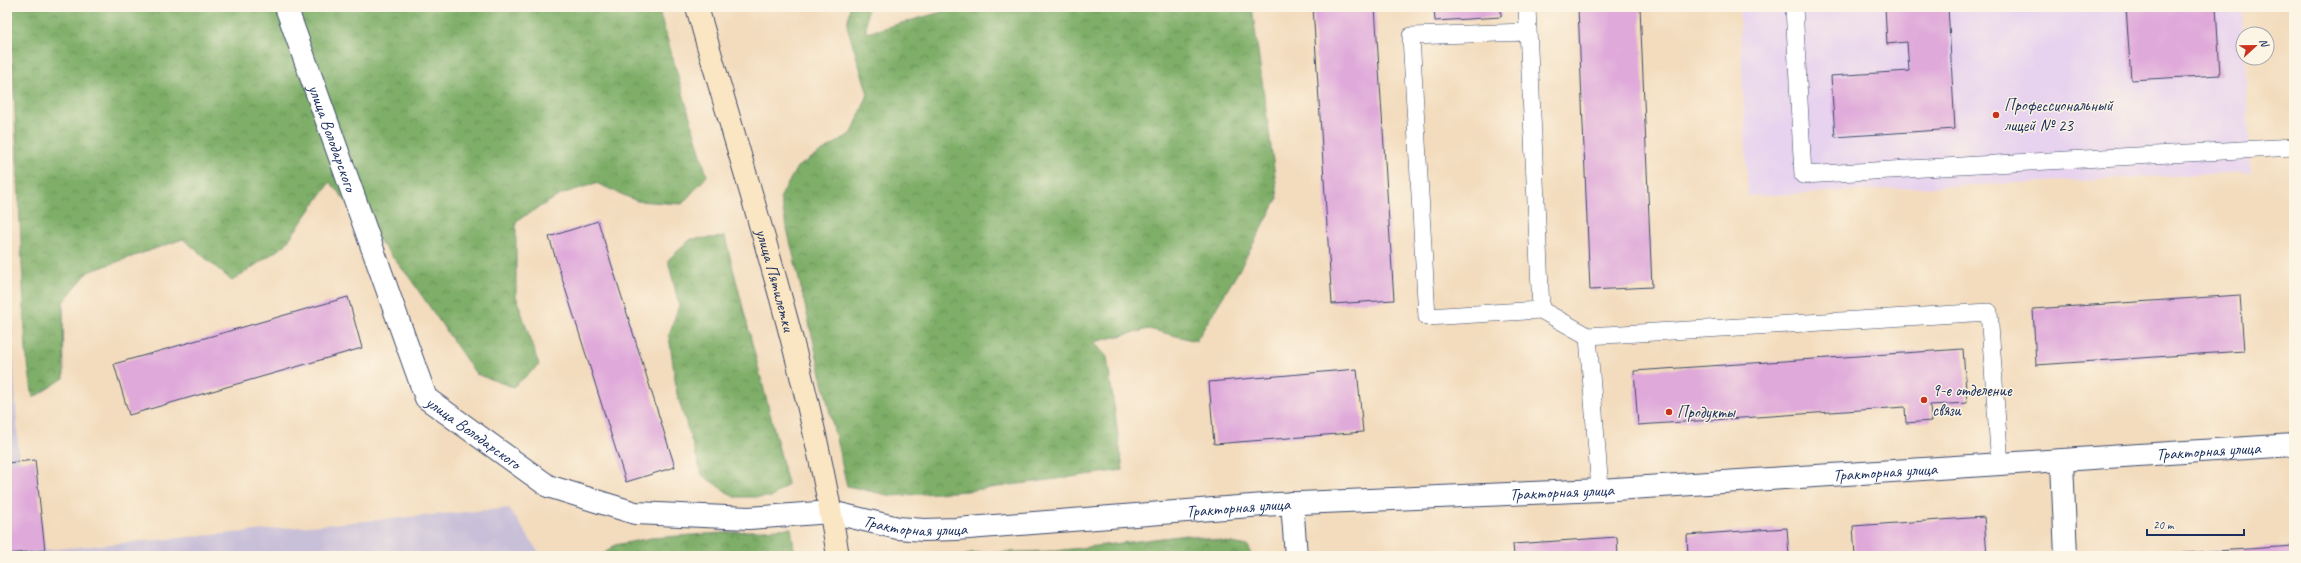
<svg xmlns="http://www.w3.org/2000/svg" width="2301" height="563" viewBox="0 0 2301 563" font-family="Caveat,sans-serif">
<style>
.built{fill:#e7d2ef}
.industrial{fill:#c8bfd8}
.forest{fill:url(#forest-crowns);stroke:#4c6e63}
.building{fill:#dfa9da}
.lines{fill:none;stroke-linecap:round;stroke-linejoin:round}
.service-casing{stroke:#3b496c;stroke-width:18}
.minor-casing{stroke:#3b496c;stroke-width:24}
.secondary-casing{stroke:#3b496c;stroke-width:24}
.service{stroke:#fff;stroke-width:17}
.minor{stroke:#fff;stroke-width:22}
.secondary{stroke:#fbe6c4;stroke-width:22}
.poi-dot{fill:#c8321e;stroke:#fcf5e5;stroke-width:1.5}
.labels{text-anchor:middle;stroke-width:3;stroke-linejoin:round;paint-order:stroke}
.poi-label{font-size:17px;fill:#1b2f5e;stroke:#fcf5e5;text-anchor:start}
.street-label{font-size:17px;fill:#1b2f5e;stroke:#fcf5e5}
</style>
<defs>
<pattern id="forest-crowns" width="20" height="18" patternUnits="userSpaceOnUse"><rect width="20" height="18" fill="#7eae68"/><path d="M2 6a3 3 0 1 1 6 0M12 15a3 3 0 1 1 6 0" fill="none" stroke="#668e59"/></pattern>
</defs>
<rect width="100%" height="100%" fill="#fcf5e5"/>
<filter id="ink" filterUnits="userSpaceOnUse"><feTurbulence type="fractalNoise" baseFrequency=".025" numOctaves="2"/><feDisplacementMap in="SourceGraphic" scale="8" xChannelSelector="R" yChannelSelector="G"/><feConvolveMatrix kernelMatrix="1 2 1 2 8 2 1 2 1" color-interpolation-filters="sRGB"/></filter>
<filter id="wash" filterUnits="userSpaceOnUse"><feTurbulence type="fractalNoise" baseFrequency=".012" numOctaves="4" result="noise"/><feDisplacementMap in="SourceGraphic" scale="16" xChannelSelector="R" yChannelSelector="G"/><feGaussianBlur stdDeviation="0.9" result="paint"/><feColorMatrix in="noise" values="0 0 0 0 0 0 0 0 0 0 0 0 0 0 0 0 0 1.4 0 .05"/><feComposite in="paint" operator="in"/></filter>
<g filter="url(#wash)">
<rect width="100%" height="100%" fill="#f3dcbd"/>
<!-- built -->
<path class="built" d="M1739 7H2243V58H2245L2251 172 1748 196Z"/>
<!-- industrial -->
<path class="industrial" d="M7 240 19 461 35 460 45 550 509 508 541 556H7Z"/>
<!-- forest -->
<path class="forest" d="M10 7H658L707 176 682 204 637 201 596 183 562 194 516 221V296L539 365 513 387 476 374 409 277 330 182 285 245 232 281 183 239 88 272 63 302 64 378 33 398 26 351Z
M850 7H867L866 33 959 7H1252L1278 198 1238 272 1196 341 1149 329 1094 342 1107 357 1123 470 967 491 892 496 847 486 780 198 797 167 852 133 868 94 847 26Z
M725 237 788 484 772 497H734L702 475 677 394 669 335 679 305 668 260 691 239Z
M791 528 795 556H601L615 545 651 538Z
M1187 535 1248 546 1253 556H964L970 553 1055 551Z"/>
<g id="blocks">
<!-- building -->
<path class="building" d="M1313 7H1375L1394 300 1332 304Z
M1434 7H1501V17L1435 21Z
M1578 7H1640L1652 287 1590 290Z
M1885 7H1948L1955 129 1835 137 1831 76 1909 71 1907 42 1887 44Z
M2126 7H2216L2220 75 2131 80Z
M598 221 675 467 626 482 549 237Z
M2240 295 2244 351 2036 365 2033 309Z
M348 297 362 348 129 415 114 364Z
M1963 349 1967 403 1930 405 1931 421 1906 423 1905 407 1638 425 1634 371Z
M1357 369 1363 432 1214 444 1209 382Z
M35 460 45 550 7 554V463Z
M1984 517 1987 556H1855L1853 526Z
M1787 528 1789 556H1688L1687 535Z
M1617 537 1618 556H1514L1513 544Z
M2294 546V556H2153V555Z
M1427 553V556H1394V555Z"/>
</g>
</g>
<g filter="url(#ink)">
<use href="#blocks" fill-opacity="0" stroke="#3b496c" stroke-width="1"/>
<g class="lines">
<!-- service casing -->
<g class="service-casing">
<path id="service" d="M1527 7 1541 310 1588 336 1600 490
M1794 7 1803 175 2294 147
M1527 32 1411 36 1427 317 1541 310
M1588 336 1989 312 2000 465"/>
</g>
<!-- minor casing -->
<g class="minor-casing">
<g id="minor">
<path id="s1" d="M286 7 426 398 548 486 635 513 749 518 831 512 898 528 924 530 956 529 1277 504 1600 490 2294 445"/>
<path d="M2062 462 2066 556"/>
<path d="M1292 503 1296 556"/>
</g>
</g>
<!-- secondary casing -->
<g class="secondary-casing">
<g id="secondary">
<path id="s2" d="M697 7C748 188 809 370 838 556"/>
</g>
</g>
<!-- service -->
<use href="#service" class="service"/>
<!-- minor -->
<use href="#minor" class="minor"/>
<!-- secondary -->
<use href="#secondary" class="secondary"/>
</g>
</g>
<!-- markers -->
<g class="poi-dot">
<circle cx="1996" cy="115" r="4"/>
<circle cx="1924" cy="400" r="4"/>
<circle cx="1669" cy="412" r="4"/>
</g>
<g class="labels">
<!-- poi labels -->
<g class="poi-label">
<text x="2004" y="111">Профессиональный<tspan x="2004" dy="20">лицей № 23</tspan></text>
<text x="1932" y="396">9-е отделение<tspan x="1932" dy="20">связи</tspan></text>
<text x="1677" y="418">Продукты</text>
</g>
<!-- street labels -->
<g class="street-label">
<text dy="6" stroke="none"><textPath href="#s1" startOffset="139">улица Володарского</textPath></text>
<text dy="6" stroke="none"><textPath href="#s2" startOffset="284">улица Пятилетки</textPath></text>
<text dy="6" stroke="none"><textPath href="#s1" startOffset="474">улица Володарского</textPath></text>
<text dy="6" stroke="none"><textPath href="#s1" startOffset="2235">Тракторная улица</textPath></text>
<text dy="6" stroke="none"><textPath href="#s1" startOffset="1911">Тракторная улица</textPath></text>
<text dy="6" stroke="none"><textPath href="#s1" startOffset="1587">Тракторная улица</textPath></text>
<text dy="6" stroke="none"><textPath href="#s1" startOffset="1263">Тракторная улица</textPath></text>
<text dy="6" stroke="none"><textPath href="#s1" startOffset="939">Тракторная улица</textPath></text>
</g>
</g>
<!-- margin -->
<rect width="2301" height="563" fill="none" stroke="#fcf5e5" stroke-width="24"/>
<!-- north arrow -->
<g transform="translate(2255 46) rotate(68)"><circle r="19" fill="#fcf5e5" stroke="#a2a6af"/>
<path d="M0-3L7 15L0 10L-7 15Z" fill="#c8321e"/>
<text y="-6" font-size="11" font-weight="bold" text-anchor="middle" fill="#1b2f5e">N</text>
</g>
<!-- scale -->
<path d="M2147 529v6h97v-6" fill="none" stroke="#1b2f5e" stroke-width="2"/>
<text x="2153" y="529" font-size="12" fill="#1b2f5e" stroke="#fcf5e5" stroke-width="3" paint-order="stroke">20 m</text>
</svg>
